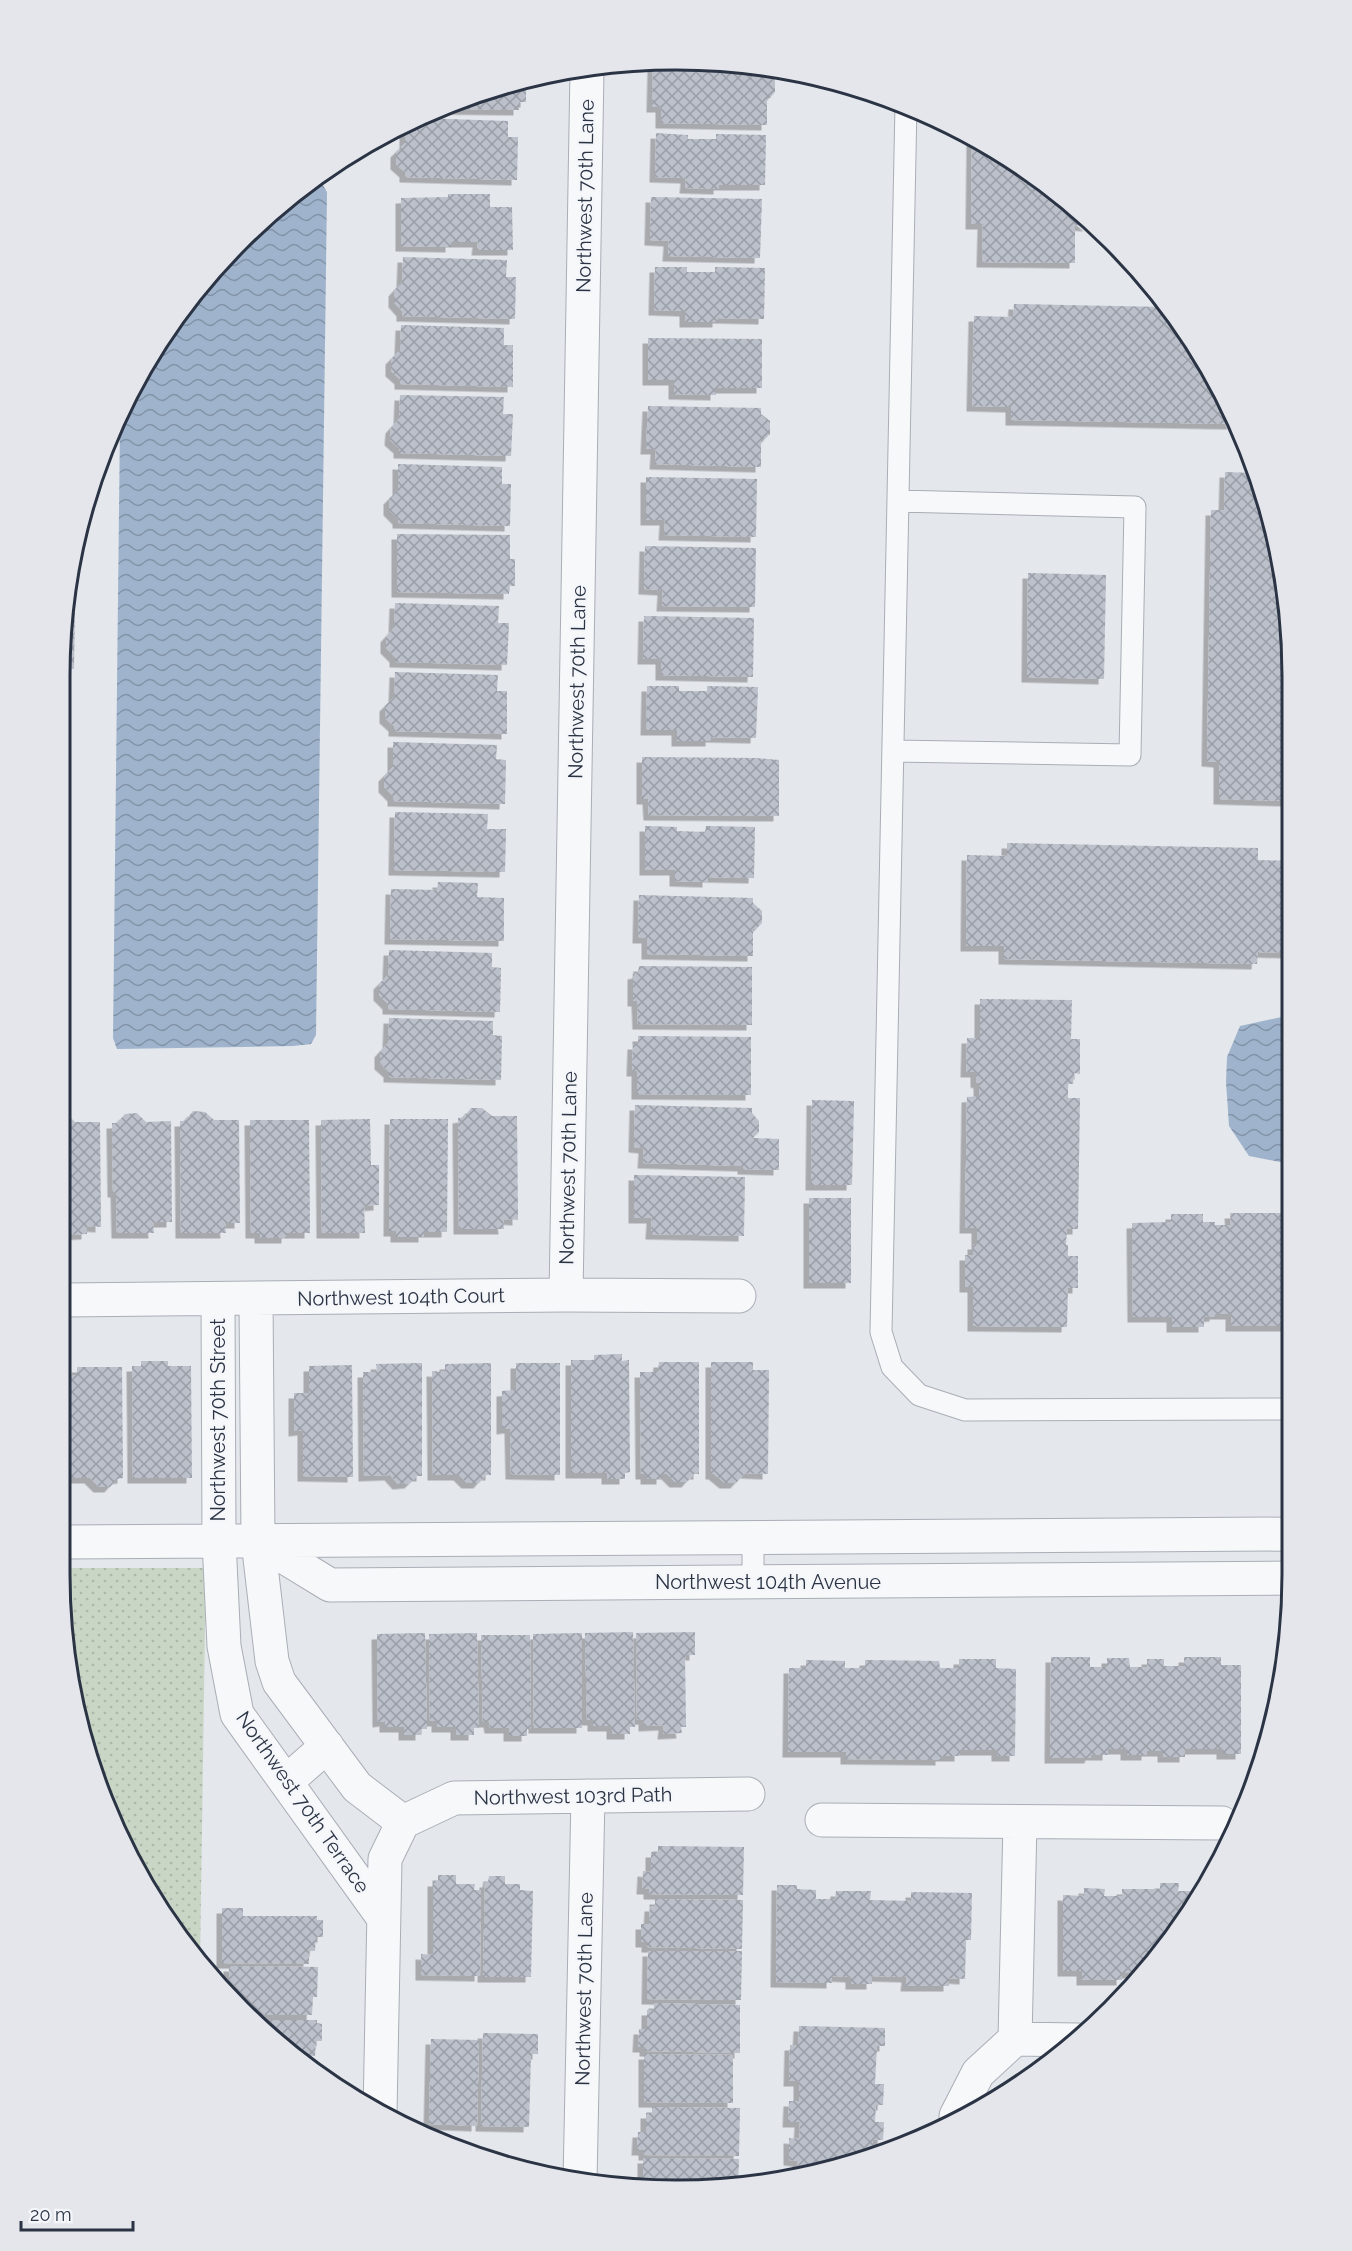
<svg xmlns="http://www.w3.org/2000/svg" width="1352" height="2251" viewBox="0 0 1352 2251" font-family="Raleway,sans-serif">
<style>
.grass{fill:url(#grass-dots)}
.water{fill:url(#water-waves)}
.building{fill:url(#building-cross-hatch);filter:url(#shadow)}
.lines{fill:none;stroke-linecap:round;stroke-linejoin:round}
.service-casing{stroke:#a9aeb7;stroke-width:23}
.minor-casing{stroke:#a9aeb7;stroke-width:35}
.service{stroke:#f7f8fa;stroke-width:21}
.minor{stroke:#f7f8fa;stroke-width:33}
.labels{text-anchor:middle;stroke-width:5;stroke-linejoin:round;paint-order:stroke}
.street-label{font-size:20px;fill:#2b3445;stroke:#f4f6f9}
.rim{fill:none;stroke:#2b3445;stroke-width:3}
</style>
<defs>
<pattern id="grass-dots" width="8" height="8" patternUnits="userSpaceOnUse" patternTransform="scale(1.5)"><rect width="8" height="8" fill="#c9d6c5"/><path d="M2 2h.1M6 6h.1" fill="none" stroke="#adb8ab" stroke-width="1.8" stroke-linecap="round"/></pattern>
<pattern id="water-waves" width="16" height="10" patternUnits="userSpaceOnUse" patternTransform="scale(1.5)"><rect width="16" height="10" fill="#9fb4cc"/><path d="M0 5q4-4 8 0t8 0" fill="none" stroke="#8293a7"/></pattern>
<pattern id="building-cross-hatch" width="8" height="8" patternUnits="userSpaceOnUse" patternTransform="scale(1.5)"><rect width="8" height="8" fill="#bbc0ca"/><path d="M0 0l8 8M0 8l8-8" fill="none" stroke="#989da6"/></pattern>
<filter id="shadow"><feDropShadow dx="-5.5" dy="5.5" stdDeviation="0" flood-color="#0004"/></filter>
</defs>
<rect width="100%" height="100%" fill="#e4e7ec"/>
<!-- grass -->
<path class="grass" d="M65 1568H209L205 1626 200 1963 187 1950 124 1848 93 1773 65 1656Z"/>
<!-- water -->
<path class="water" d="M318 177 327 192 316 1035 311 1044 293 1046 117 1049 113 1038 120 423 164 333 241 240Z
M1291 1015V1164L1249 1156 1229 1126 1226 1082 1227 1057 1240 1026Z"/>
<!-- building -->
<path class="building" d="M653 64 738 66 767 69V72L775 80V92L770 98H767V125L661 123V107H652Z
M526 81V102H519V110L436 109Z
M419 118 508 121V137H518L517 180 405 177V172L396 164V152L405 143V126Z
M656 133 688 135V139H716V134L766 135 765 185H719V189L685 188 686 178 655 177Z
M972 139 1019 164 1089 226 1075 225V263L982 262 983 224H971Z
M448 194H490V207H512L513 250H477L478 242H451V247L401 246V198L448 197Z
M651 197 762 199 760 258 668 256 669 241 650 240Z
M403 257 507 260 506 277H516L515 319 402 316V311L394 302V291L402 282Z
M655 267H687V272H715V267L765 268 764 319 718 318V322H685V311L654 310Z
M1014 304 1166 307 1210 368 1233 424 1011 420V407L972 406 974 316 1013 317Z
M401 325 504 328V345H513V387L400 384V379L391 371V359L400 350Z
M648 338 762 339V388H716V395L674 394V380H648Z
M400 395 504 397 503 414H513L511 456 399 453V448L390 440 391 428 399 419Z
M648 406 761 408V414L770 421V434L765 439H761V467L655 464 656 449H646Z
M398 464 502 467V484H511L510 526 398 523V519L389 510V499L398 490Z
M1225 472 1253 473 1271 516 1291 635V801L1219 799V762L1207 761 1211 510H1224Z
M646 477 757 479 756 537 664 535 665 520H646Z
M397 534 510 535V559H515V586H509V594L397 592Z
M645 546 756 548 755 607 662 606 663 590 644 589Z
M1028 573 1106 575 1104 679 1027 677Z
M395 603 499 606 498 623H509L507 665 395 662V657L386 648V637L394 628Z
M66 610H75L74 669H61V635Z
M644 616 754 618 753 677 661 675V659H643Z
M395 672 498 675 497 691H507V734L394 731V726L385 718V706L394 697Z
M647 686H679V691H707V686L758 687 756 738 711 737V741H677V730H646Z
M393 742 497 745 496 759 506 760 505 804 393 801V796L384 787V776L393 767Z
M642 757 756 758 779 760V816L649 815 648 799H642Z
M395 812 488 814 487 829H506L505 872 394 870Z
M645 826 677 827V831L705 832 706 826 755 827 754 878 708 877V882L675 881V870H645Z
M1007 843 1258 848V860L1291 861V953L1258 952 1257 964 1004 959V946H966L967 855 1007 856Z
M438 882 478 883 477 897 504 898V941L390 939 391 889 437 890Z
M639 895 753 898V903L762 911V923L756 929H753V956L647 954V938H638Z
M389 950 492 953V967L501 968 500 1012 388 1009V1004L379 995V984L388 975Z
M639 966 752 967V1025L638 1024 637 1001H633V974L638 973Z
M980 999 1072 1000 1071 1039H1080V1074L1074 1073 1073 1084H1068V1098H1080L1078 1229H1067L1066 1245H1068V1256H1078V1288H1068L1067 1327 973 1326V1287H965V1255H973V1244H977V1228H965L967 1097 979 1096V1083L976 1082V1072H966L967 1038H980Z
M389 1018 493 1021V1035L502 1036 501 1080 389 1077V1072L380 1064V1052L388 1043Z
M638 1036 751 1037V1095L637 1094V1071H632L633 1044H638Z
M812 1100 854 1101 852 1185H811Z
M635 1105 752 1108V1113L759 1121V1132L753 1138 779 1139V1170L743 1169V1166L643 1163 644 1148 634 1147Z
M471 1108H482L492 1116H517L518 1220 503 1219 504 1229H459L458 1118 464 1117Z
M193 1111 205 1112 214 1120H239L240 1223H225L226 1233H181L180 1121H185Z
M63 1113H66L75 1122H100L101 1227 87 1226V1234L64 1235Z
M137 1113 146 1122 171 1121 172 1222H153L154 1233H117L116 1192H113L112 1123H117L125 1114Z
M370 1119 371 1165H379V1205L364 1206 365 1233H322L321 1120Z
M390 1119H448L447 1232H424V1237H396V1231H389Z
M250 1120H309L310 1233H287V1238H260V1233H251Z
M634 1175 745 1177 744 1236 651 1234 652 1218H634Z
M809 1198H851V1283H809Z
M1230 1213H1291V1326H1231V1314H1215V1316L1204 1317V1327H1172V1317H1133L1132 1223 1171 1222V1214H1203V1222H1215V1225H1231Z
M622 1354V1361L629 1360 630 1472 625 1473V1479H607V1473H571V1360H594V1355Z
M141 1361H168V1366H191L192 1478H133L132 1366H141Z
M659 1362H699V1474H694L687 1482H675L667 1474H662V1479H646V1474H641L640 1372H658Z
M711 1362H753V1370H769L768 1474 745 1473 736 1483H725L714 1474H711Z
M422 1363V1476H417L410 1483 398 1484 390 1475 364 1476 363 1372H377L376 1364Z
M491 1363V1475H486L479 1483H467L459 1475H433L432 1371 445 1372V1364Z
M516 1363H560V1475L511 1474 510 1428 502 1429V1391L516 1390Z
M352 1365 353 1477 303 1476V1430L294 1431V1393H309V1366Z
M77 1367H122L123 1478 117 1479 110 1487H99L90 1478H65L64 1375H77Z
M633 1632 635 1727H630V1734H612V1726H593V1720H587L585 1633Z
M695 1632V1655H685L686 1727H681L682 1733 663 1734 664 1725 644 1726V1719L637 1720 636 1633Z
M425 1633 427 1729H421V1735H404V1727H385V1721L378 1722 377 1634Z
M477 1633 479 1728H474V1735H456V1727H437V1721H430L429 1634Z
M582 1633V1728H534L533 1634Z
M481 1635H530L531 1729H527V1736H509V1728H490L489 1722H483Z
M1051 1657H1090V1667H1107V1658H1129L1130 1667H1147V1659H1164V1666H1184V1657H1221V1665H1241V1754H1222V1749H1185V1757H1163V1751H1147V1755H1126V1749H1108V1755H1091L1090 1758H1050Z
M959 1659H996V1668L1016 1669 1015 1756H997V1750H960V1756H941V1760L846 1759V1752H788L789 1668H806V1660L845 1661V1668H865V1660L939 1661 940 1668H959Z
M658 1846 744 1847 743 1895 649 1894V1889H642L643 1871 651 1872V1852H658Z
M438 1875H456V1884H475L474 1890H481L480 1976 421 1975V1954L433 1955V1881H438Z
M489 1876H505V1884H520V1890L533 1891 531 1977H483L485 1882H488Z
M1160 1883H1179L1178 1891H1196L1197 1899 1188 1918 1138 1978V1973H1122V1980H1082V1971H1063V1895L1084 1896V1888L1105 1889 1104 1896H1122V1889H1160Z
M777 1885H797V1889L816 1890V1899H835L836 1891H871L870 1900 911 1901V1892L972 1893 971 1940H966L965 1979 949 1978V1986H906L907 1977 872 1976V1984H851V1977L832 1976V1983L776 1982Z
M655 1899 743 1900 742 1949 647 1947V1942H641V1924H649L650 1906H655Z
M222 1908H243V1916H317V1920H323V1937H316L315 1951H309V1964L222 1963Z
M648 1951H742L741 2000 647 1999Z
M229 1966 318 1967 317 1997H313L312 2015H252L229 1991Z
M654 2003 740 2005V2053L645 2051V2047H638L639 2029H647V2010H654Z
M257 2020H317V2023L322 2024V2041H316L315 2056H309V2069L301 2064Z
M799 2026 885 2028V2046H877L875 2084H884L883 2105H876L875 2122H884L883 2140H873V2159L797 2176 798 2161 789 2160V2138L799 2139 800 2122H788L789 2101H799V2081H789L790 2045H798Z
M483 2033 538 2034V2054H531L529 2127 481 2126Z
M431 2039 479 2040 477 2126 429 2124Z
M644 2054 733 2055V2103L644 2102Z
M652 2107 740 2108 739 2156 644 2155V2150H637L638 2132H646V2113H652Z
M643 2158 739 2159 738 2187 676 2191 643 2188Z"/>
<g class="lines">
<!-- service casing -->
<g class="service-casing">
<path id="service" d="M906 105 881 1332 892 1367 919 1395 965 1410 1291 1409
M893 751 1130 755 1135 507 898 501
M753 1582V1538"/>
</g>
<!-- minor casing -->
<g class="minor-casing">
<path id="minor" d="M566 1295 587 69
M218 1299 219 1541 224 1646 237 1714 382 1916
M256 1299 258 1541 272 1661 279 1682 357 1787 403 1822
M64 1300 566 1295 739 1296
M258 1541 330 1585 1291 1578
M65 1542 1291 1534
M286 1782 327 1746
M822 1820 1222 1823
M403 1822 454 1798 748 1794
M1015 2039 1020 1822
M380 2113 385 1859 403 1822
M956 2123V2116L978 2073 1015 2039 1078 2040
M580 2182 588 1796"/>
</g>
<!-- service -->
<use href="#service" class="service"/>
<!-- minor -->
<use href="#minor" class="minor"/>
</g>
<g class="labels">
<!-- street labels -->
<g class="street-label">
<text transform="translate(585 196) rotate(-89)" y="7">Northwest 70th Lane</text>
<text transform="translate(577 682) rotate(-89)" y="7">Northwest 70th Lane</text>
<text transform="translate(568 1168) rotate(-89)" y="7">Northwest 70th Lane</text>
<text transform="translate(401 1297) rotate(-1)" y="7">Northwest 104th Court</text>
<text transform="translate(218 1420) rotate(-90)" y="7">Northwest 70th Street</text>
<text x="768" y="1589">Northwest 104th Avenue</text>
<text transform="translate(573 1796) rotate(-1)" y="7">Northwest 103rd Path</text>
<text transform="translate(303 1802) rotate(55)" y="7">Northwest 70th Terrace</text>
<text transform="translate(584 1989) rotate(-89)" y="7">Northwest 70th Lane</text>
</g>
</g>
<!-- crop -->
<path d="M0 0H1352V2251H0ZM676 70H676A606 606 0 0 1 1282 676V1574A606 606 0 0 1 676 2180H676A606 606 0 0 1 70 1574V676A606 606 0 0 1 676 70Z" fill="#e4e6eb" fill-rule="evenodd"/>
<path class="rim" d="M676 70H676A606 606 0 0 1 1282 676V1574A606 606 0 0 1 676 2180H676A606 606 0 0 1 70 1574V676A606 606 0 0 1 676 70Z"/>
<!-- scale -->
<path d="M21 2221v9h112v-9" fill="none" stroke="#2b3445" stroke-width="3"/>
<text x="30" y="2221" font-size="18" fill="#2b3445" stroke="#f4f6f9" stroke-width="4.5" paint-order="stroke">20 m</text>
</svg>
